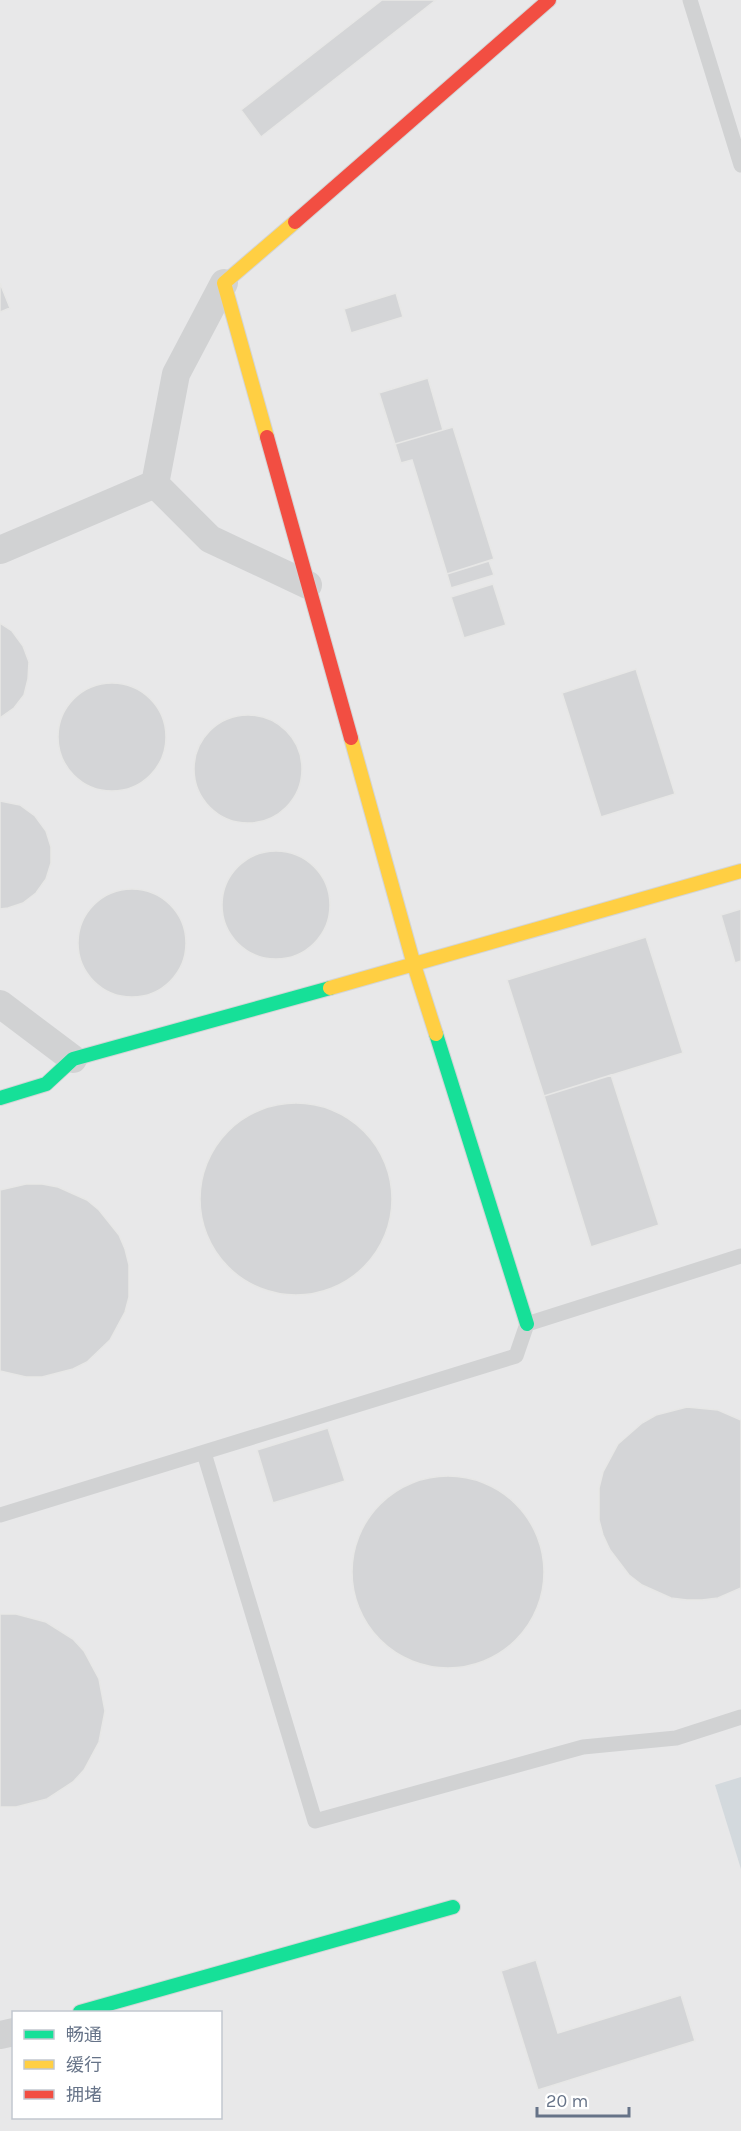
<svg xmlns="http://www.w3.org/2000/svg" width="741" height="2131" viewBox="0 0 741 2131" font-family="Karla,'Noto Sans SC',sans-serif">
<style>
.built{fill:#e8e8e9;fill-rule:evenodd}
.water{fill:#d3d9dd}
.building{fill:#d4d5d7;stroke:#e7e7e6;stroke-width:1.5}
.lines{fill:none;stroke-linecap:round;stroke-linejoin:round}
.fast-casing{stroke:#d3d5d6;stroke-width:16}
.slow-casing{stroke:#d3d5d6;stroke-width:16}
.jam-casing{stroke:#d3d5d6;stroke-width:16}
.lane{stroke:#d1d2d3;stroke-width:15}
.street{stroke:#d1d2d3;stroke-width:28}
.fast{stroke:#16e098;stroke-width:14}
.slow{stroke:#ffcf43;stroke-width:14}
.jam{stroke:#f24e42;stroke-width:14}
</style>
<rect width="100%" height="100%" fill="#f8f8f7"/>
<!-- built -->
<path class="built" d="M0 0H741V2131H0ZM14 2012H220V2118H14Z"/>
<!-- water -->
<path class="water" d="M741 1777V1869L715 1785Z"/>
<!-- building -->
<path class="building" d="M382 0H436L261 137 241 110Z
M0 283 10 308 0 312Z
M396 293 403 317 351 333 344 309Z
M428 378 443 430 395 444 379 393Z
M453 427 494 559 447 574 412 460 401 463 395 444Z
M489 561 494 575 451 588 447 574Z
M493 584 506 625 464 638 451 597Z
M0 623 12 631 23 646 29 662 28 679 24 695 14 708 0 718Z
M636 669 675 794 601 817 562 693Z
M58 737a54 54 0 1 1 108 0a54 54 0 1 1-108 0Z
M194 769a54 54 0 1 1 108 0a54 54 0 1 1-108 0Z
M0 801 20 805 35 816 46 831 51 847V863L46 879 36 893 23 903 8 908 0 909Z
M222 905a54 54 0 1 1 108 0a54 54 0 1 1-108 0Z
M78 943a54 54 0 1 1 108 0a54 54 0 1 1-108 0Z
M741 909V961L735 963 721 915Z
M646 937 683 1053 544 1096 507 980Z
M611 1075 659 1225 591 1247 544 1096Z
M200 1199a96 96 0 1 1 192 0a96 96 0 1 1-192 0Z
M26 1184H42L58 1187 87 1200 99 1210 119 1235 125 1249 129 1265V1297L125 1312 110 1340 87 1362 73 1369 42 1377H26L0 1371V1190Z
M687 1407 718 1410 741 1420V1588L718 1598 702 1600H687L671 1598 642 1585 629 1575 610 1550 603 1535 599 1520V1488L603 1472 618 1444 642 1423 656 1415Z
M328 1428 345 1481 273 1503 257 1450Z
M352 1572a96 96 0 1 1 192 0a96 96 0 1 1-192 0Z
M0 1614H16L46 1622 73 1639 84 1651 99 1679 105 1711 99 1742 84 1770 73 1782 47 1799 16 1807H0Z
M536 1960 558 2033 681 1995 695 2041 538 2090 501 1971Z"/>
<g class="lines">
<!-- fast casing -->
<g class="fast-casing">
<path id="fast" d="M436 1034 527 1324
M0 1098 46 1084 73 1059 330 988
M80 2012 453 1907"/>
</g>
<!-- slow casing -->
<g class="slow-casing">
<path id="slow" d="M267 437 224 283 295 222
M351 738 414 965 436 1034
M330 988 741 871"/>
</g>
<!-- jam casing -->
<g class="jam-casing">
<path id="jam" d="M295 222 549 0
M267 437 351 738"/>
</g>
<!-- lane -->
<path class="lane" d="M690 0 741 165
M204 1453 315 1821 583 1747 676 1738 741 1717
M0 1515 516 1356 527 1324 741 1256"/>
<!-- street -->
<path class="street" d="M224 283 176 374 155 484 210 539 308 585
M0 550 155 484
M0 1004 73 1059
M0 2035 14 2032"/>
<!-- fast -->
<use href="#fast" class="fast"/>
<!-- slow -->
<use href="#slow" class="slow"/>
<!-- jam -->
<use href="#jam" class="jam"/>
</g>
<!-- legend -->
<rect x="12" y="2011" width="210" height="108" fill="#ffffff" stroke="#c2c7cf" stroke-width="1.5"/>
<rect x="24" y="2030" width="30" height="9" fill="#16e098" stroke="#c2c7cf" stroke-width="1.5"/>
<text x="66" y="2041" font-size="18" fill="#667388">畅通</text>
<rect x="24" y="2060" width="30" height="9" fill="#ffcf43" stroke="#c2c7cf" stroke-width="1.5"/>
<text x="66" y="2071" font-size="18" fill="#667388">缓行</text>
<rect x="24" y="2090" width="30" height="9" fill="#f24e42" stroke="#c2c7cf" stroke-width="1.5"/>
<text x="66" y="2101" font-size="18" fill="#667388">拥堵</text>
<!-- scale -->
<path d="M537 2107v9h92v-9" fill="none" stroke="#667388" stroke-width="3"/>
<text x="546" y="2107" font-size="18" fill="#667388" stroke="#ffffff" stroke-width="4.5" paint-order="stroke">20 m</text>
</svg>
